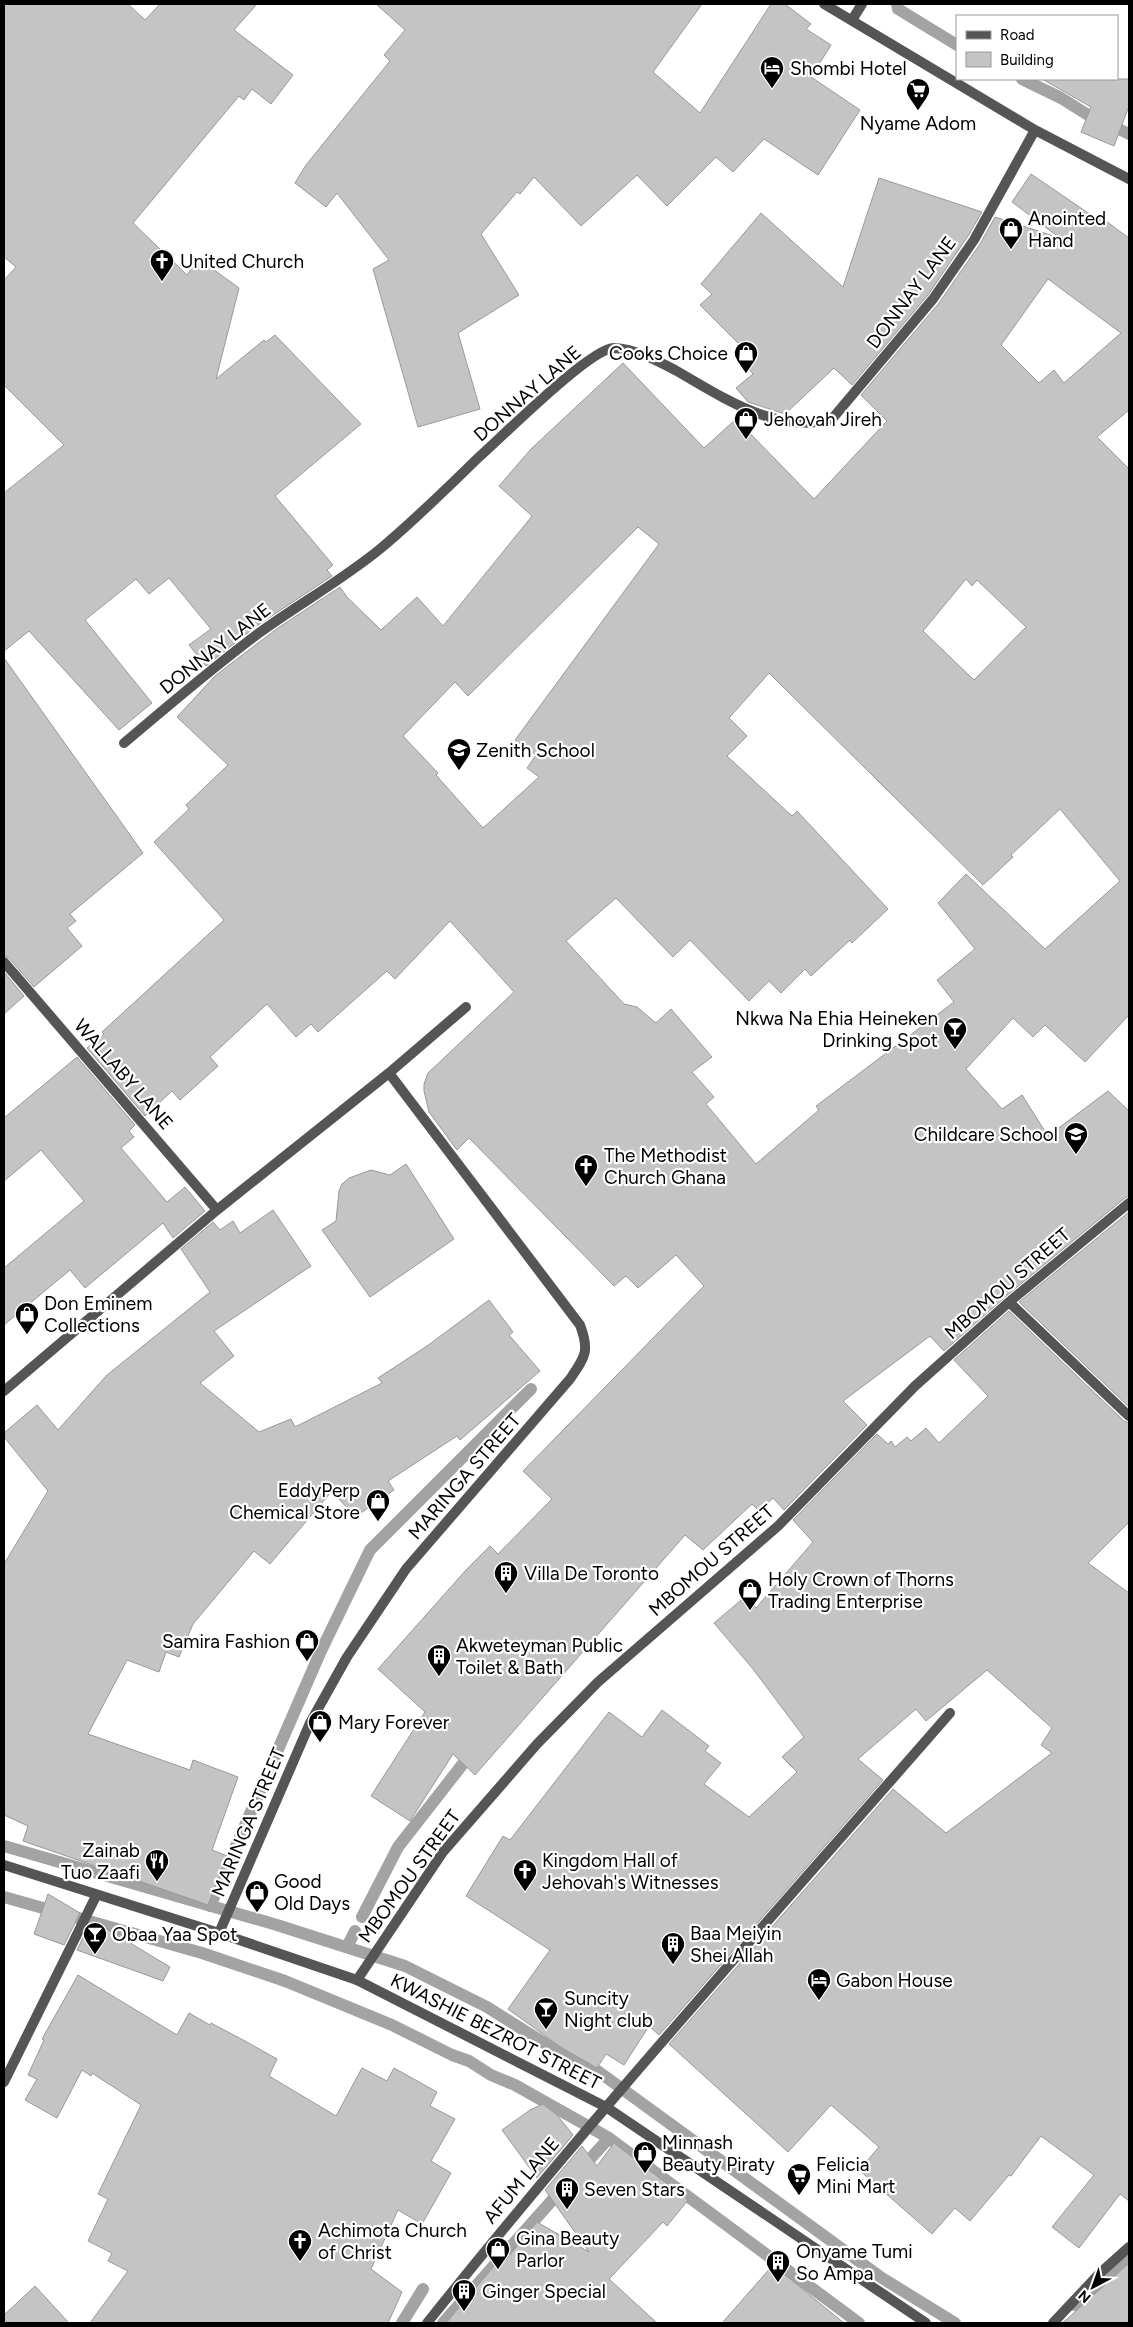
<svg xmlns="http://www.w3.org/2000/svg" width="1133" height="2327" viewBox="0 0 1133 2327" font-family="Figtree,sans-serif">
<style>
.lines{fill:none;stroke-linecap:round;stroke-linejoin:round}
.stream{stroke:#a3a3a3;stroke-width:12}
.building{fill:#c4c4c4;stroke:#999;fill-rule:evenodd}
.minor{stroke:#555;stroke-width:10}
.tertiary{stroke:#555;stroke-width:10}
.labels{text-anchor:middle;stroke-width:4.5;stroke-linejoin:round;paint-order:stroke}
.poi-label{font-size:19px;fill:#000;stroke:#fff;text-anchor:start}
.street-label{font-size:19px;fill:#000;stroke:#fff}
</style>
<rect width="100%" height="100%" fill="#fff"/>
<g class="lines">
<!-- stream -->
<path class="stream" d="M897 4 898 9 957 45
M1022 79 1061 98 1088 115
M1121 130 1129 134
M4 1846 277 1925 405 1966 487 2007 560 2053 599 2072 882 2278 955 2323
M4 1897 202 1953 285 1981 392 2025 452 2055 469 2061 491 2075 515 2085 609 2138 859 2323
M210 1906 320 1653 370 1550 531 1389
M362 1917 398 1847 462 1765
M347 1947 355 1931
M580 2170 609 2138
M1075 2305 1129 2256
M402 2323 423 2289
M443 2323 563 2188"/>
</g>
<!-- building -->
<path class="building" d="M4 4H128L145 20 160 4H257L234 30 293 75 271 104 252 89 244 100 239 96 133 223 187 275 199 259 239 288 216 379 264 340 266 342 275 335 361 424 275 496 333 565 327 570 332 576 255 627 206 666 189 645 211 629 169 578 149 594 136 579 85 620 152 703 119 730 29 631 4 651V493L64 445 4 385V280L16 267 4 257Z
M376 4H702L653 72 700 113 771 4H785L811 24 806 29 831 45 811 77 860 110 818 175 764 139 733 172 716 157 667 206 637 175 581 226 534 177 520 194 517 192 481 234 519 295 458 333 480 409 418 427 373 269 389 260 337 193 326 207 295 183 306 165 390 61 384 55 405 30Z
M1042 79H1129V106L1114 146 1081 132 1091 107Z
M1031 174 1097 219 1099 216 1129 238V410L1097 437 1129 469V1015L1085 1062 1045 1025 1033 1037 1013 1018 966 1069 1002 1109 1022 1095 1048 1136 1108 1091 1129 1111V1196L1125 1198 1005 1297 944 1351 930 1336 843 1401 867 1425 784 1510 773 1498 759 1511 752 1504 703 1550 685 1535 475 1775 453 1754 410 1821 371 1796 425 1712 378 1669 466 1570 490 1546 498 1554 552 1499 523 1471 704 1286 676 1255 638 1288 626 1276 614 1286 469 1138 457 1150 429 1112 424 1091V1084L428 1073 514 992 450 921 395 979 387 971 318 1032 311 1024 296 1037 267 1004 210 1057 218 1066 180 1100 172 1091 145 1116 87 1048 104 1034 102 1032 224 920 154 842 189 809 186 805 228 765 177 717 215 676 229 665 278 628 340 587 347 597 381 630 417 597 443 626 532 516 499 486 531 449 623 363 704 448 736 419 814 499 887 421 861 395 939 303 980 244 995 217 1060 238 1012 202ZM1048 279 1121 333 1064 383 1054 370 1039 383 1001 345ZM638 527 659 544 515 740 536 755 527 768 539 777 483 828 436 775 438 773 403 736 455 682 468 696ZM966 579 972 586 977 580 1026 627 974 680 923 631ZM769 673 983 885 1013 857 1011 855 1060 809 1120 881 1045 949 966 874 938 903 975 949 937 980 954 1002 816 1106 819 1110 756 1164 706 1104 714 1097 692 1072 712 1057 671 1009 656 1023 637 1007 624 1004 566 941 616 898 673 957 690 940 749 1001 769 981 781 993 805 969 811 976 850 940 852 943 888 909 797 811 792 816 727 756 747 736 729 718Z
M879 178 982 212 968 236 928 295 852 385 834 368 785 414 748 402 736 388 753 374 743 362 750 355 700 305 712 294 701 284 761 213 843 287Z
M4 658 143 853 70 914 76 921 67 928 82 946 34 987 9 958 4 955Z
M4 972 24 996 4 1014Z
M77 1057 135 1125 129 1131 134 1137 121 1148 167 1202 185 1187 205 1211 173 1238 163 1223 85 1288 70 1270 4 1325V1268L84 1201 41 1150 4 1181V1118Z
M406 1164 454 1239 370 1297 322 1230 336 1221 339 1191 342 1184 349 1178 371 1170 390 1175Z
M273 1210 311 1266 214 1331 234 1356 200 1383 259 1432 291 1419 295 1427 382 1383 378 1378 427 1346 489 1300 513 1332 509 1335 540 1371 460 1440 457 1436 388 1481 394 1490 355 1517 332 1491 270 1564 254 1551 193 1624 179 1657 166 1652 159 1672 127 1660 88 1734 190 1770 193 1760 238 1777 212 1850 227 1856 208 1905 23 1841 28 1826 4 1815V1564L48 1491 4 1437V1433L37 1405 58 1430 107 1375 210 1292 181 1249 213 1222 220 1230 233 1221 240 1233Z
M1129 1212V1407L1019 1302Z
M1009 1311 1124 1421 1129 1423V1522L1088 1563 1129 1593V2201L1120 2194 1079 2248 1052 2227 1094 2175 1041 2136 1011 2176 1009 2175 970 2221 955 2208 932 2234 859 2170 879 2147 831 2105 788 2152 669 2044 893 1789 946 1833 1052 1753 1041 1745 1052 1728 987 1670 926 1721 916 1709 858 1759 883 1780 659 2035 649 2026 624 2065 606 2054 597 2068 562 2048 508 2009 550 1950 466 1896 503 1836 510 1840 609 1712 642 1737 662 1710 709 1746 705 1751 721 1763 704 1784 749 1817 797 1772 782 1757 804 1737 753 1669 714 1623 746 1596 756 1608 813 1542 793 1520 877 1434 888 1444 891 1441 895 1447 907 1437 911 1441 926 1428 939 1443 988 1396 954 1360Z
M48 1894 80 1913 64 1945 34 1934Z
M92 1920 170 1967 163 1981 77 1950Z
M78 1975 177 2035 189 2013 210 2025 211 2023 245 2041 277 2059 269 2076 336 2116 362 2068 387 2081 394 2068 437 2092 430 2106 455 2119 431 2161 451 2173 422 2224 398 2210 371 2269 402 2292 388 2323H90L128 2271 108 2261 112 2253 88 2241 108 2199 98 2194 141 2105 92 2073 91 2076 82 2070 57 2118 25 2100 37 2079 28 2075 44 2040 42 2039Z
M543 2104 557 2115 573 2135 537 2178 502 2130 530 2110Z
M614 2143 688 2200 667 2226 663 2222 609 2279 657 2323H446L499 2260 503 2263 537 2222 589 2252 545 2190 582 2146 597 2166Z
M1129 2263V2323H1062L1067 2319Z
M773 2265 844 2323H722Z
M35 2286 69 2323H4V2315Z"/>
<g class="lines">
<!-- minor -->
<path class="minor" d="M824 4 1035 130 1129 179
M852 20 862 4
M124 743C168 706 212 668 259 633 299 604 342 580 380 549 415 520 447 488 479 457 501 438 590 348 614 348 635 349 656 360 675 370 721 396 776 435 832 419L933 299 974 240 1035 130
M4 962 217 1210
M1009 1302 1129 1416
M4 1391 217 1210 389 1073 466 1007
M219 1933 310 1723 347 1657 406 1569 570 1379C585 1357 590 1351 580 1325L389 1073
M357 1980 443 1852 537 1744 598 1682 778 1526 915 1386 1009 1302 1129 1203
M4 2082 96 1896
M427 2323C594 2114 774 1915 950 1713
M1053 2323 1099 2274 1129 2247"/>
<!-- tertiary -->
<path class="tertiary" d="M4 1865 219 1933 357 1980 606 2107 926 2323"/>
</g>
<!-- icons -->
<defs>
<g id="hotel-pin" transform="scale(1.25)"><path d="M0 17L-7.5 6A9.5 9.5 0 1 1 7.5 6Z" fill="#000" stroke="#fff"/><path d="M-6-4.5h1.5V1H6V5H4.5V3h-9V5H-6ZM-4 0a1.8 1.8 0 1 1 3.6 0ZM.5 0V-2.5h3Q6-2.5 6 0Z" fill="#fff"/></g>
<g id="supermarket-pin" transform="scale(1.25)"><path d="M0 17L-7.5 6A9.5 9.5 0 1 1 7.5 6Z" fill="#000" stroke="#fff"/><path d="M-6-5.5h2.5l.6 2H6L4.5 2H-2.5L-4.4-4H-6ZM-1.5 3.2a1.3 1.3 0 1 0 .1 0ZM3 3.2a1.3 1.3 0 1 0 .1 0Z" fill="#fff"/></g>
<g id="shop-pin" transform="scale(1.25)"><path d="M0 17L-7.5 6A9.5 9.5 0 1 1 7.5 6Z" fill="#000" stroke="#fff"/><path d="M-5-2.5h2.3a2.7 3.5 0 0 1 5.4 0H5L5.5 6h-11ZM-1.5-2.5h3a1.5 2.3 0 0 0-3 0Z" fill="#fff"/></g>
<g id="church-pin" transform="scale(1.25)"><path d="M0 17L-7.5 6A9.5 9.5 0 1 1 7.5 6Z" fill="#000" stroke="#fff"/><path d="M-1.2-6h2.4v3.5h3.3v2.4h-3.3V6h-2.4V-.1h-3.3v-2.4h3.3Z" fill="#fff"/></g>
<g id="school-pin" transform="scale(1.25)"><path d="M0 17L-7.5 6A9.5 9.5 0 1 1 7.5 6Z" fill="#000" stroke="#fff"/><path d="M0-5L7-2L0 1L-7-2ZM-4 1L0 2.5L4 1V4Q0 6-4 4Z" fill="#fff"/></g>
<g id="bar-pin" transform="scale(1.25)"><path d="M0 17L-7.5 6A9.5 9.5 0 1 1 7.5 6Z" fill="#000" stroke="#fff"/><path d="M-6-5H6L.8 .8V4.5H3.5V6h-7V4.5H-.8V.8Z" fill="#fff"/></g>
<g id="building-pin" transform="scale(1.25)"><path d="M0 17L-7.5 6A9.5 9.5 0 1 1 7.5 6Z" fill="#000" stroke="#fff"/><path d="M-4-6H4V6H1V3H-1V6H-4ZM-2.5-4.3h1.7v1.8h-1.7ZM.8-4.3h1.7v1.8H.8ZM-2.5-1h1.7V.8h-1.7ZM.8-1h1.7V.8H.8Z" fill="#fff"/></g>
<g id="restaurant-pin" transform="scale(1.25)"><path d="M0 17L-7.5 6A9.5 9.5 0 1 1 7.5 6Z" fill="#000" stroke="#fff"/><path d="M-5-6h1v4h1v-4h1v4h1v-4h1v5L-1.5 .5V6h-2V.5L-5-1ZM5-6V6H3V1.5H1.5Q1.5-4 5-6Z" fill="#fff"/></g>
</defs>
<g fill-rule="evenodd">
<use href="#hotel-pin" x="772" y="68"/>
<use href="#supermarket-pin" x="918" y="90"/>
<use href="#shop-pin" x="1011" y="229"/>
<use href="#church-pin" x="162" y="261"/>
<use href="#shop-pin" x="746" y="353"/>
<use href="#shop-pin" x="746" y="419"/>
<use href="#school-pin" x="459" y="750"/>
<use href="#bar-pin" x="955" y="1029"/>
<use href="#school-pin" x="1076" y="1134"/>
<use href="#church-pin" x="586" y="1166"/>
<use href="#shop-pin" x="27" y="1314"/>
<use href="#shop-pin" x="378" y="1501"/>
<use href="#building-pin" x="506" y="1573"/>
<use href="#shop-pin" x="750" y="1590"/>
<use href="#shop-pin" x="307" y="1641"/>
<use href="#building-pin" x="439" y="1656"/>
<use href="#shop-pin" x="320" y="1722"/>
<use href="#restaurant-pin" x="157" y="1861"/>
<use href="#church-pin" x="525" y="1871"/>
<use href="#shop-pin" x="257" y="1892"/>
<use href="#bar-pin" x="95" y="1934"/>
<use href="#building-pin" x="673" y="1944"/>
<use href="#hotel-pin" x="819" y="1980"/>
<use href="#bar-pin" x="546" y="2009"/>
<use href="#shop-pin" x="645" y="2153"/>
<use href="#supermarket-pin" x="799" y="2175"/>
<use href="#building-pin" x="567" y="2189"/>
<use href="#church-pin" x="300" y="2241"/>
<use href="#shop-pin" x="498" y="2249"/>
<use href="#building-pin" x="778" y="2262"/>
<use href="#building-pin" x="464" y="2291"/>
</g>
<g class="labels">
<!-- poi labels -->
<g class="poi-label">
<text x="790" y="75">Shombi Hotel</text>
<text x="918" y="130" text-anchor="middle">Nyame Adom</text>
<text x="1028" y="225">Anointed<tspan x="1028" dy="22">Hand</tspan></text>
<text x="180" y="268">United Church</text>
<text x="728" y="360" text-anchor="end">Cooks Choice</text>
<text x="764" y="426">Jehovah Jireh</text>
<text x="476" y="757">Zenith School</text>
<text x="938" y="1025" text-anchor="end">Nkwa Na Ehia Heineken<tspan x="938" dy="22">Drinking Spot</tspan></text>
<text x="1058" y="1141" text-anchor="end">Childcare School</text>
<text x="604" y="1162">The Methodist<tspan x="604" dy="22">Church Ghana</tspan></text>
<text x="44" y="1310">Don Eminem<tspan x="44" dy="22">Collections</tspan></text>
<text x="360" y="1497" text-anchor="end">EddyPerp<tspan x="360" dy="22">Chemical Store</tspan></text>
<text x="524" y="1580">Villa De Toronto</text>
<text x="768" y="1586">Holy Crown of Thorns<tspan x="768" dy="22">Trading Enterprise</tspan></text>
<text x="290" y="1648" text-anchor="end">Samira Fashion</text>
<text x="456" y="1652">Akweteyman Public<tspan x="456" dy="22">Toilet &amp; Bath</tspan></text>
<text x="338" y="1729">Mary Forever</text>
<text x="140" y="1857" text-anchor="end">Zainab<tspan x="140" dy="22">Tuo Zaafi</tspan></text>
<text x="542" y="1867">Kingdom Hall of<tspan x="542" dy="22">Jehovah's Witnesses</tspan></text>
<text x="274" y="1888">Good<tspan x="274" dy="22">Old Days</tspan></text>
<text x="690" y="1940">Baa Meiyin<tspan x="690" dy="22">Shei Allah</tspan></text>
<text x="112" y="1941">Obaa Yaa Spot</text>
<text x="836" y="1987">Gabon House</text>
<text x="564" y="2005">Suncity<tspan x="564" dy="22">Night club</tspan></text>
<text x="662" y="2149">Minnash<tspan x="662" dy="22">Beauty Piraty</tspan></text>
<text x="816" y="2171">Felicia<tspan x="816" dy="22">Mini Mart</tspan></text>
<text x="584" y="2196">Seven Stars</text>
<text x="318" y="2237">Achimota Church<tspan x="318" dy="22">of Christ</tspan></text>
<text x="516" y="2245">Gina Beauty<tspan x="516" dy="22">Parlor</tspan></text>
<text x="796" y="2258">Onyame Tumi<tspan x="796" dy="22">So Ampa</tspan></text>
<text x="482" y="2298">Ginger Special</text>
</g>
<!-- street labels -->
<g class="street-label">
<text transform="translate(911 292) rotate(-53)" y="7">DONNAY LANE</text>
<text transform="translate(527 393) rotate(-41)" y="7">DONNAY LANE</text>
<text transform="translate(215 648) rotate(-38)" y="7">DONNAY LANE</text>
<text transform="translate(124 1074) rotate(49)" y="7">WALLABY LANE</text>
<text transform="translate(1007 1283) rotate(-41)" y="7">MBOMOU STREET</text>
<text transform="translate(464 1476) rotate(-49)" y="7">MARINGA STREET</text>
<text transform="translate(711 1560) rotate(-41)" y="7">MBOMOU STREET</text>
<text transform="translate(248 1822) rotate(-67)" y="7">MARINGA STREET</text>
<text transform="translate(409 1876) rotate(-54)" y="7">MBOMOU STREET</text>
<text transform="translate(496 2031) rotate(27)" y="7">KWASHIE BEZROT STREET</text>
<text transform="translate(521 2180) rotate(-50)" y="7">AFUM LANE</text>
</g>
</g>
<!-- border -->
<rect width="1133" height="2327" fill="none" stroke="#000000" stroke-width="10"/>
<!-- legend -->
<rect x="956" y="15" width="162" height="65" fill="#ffffff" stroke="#999999"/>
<rect x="966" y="31" width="25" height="8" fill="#555555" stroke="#999999"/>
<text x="1000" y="40" font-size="15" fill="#000000">Road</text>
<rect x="966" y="52" width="25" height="15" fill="#c4c4c4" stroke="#999999"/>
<text x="1000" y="65" font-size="15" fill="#000000">Building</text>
<!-- north arrow -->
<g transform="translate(1093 2287) rotate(221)" stroke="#ffffff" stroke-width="4" paint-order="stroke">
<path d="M0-4L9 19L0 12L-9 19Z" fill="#000000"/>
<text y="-8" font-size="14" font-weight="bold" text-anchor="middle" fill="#000000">N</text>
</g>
</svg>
